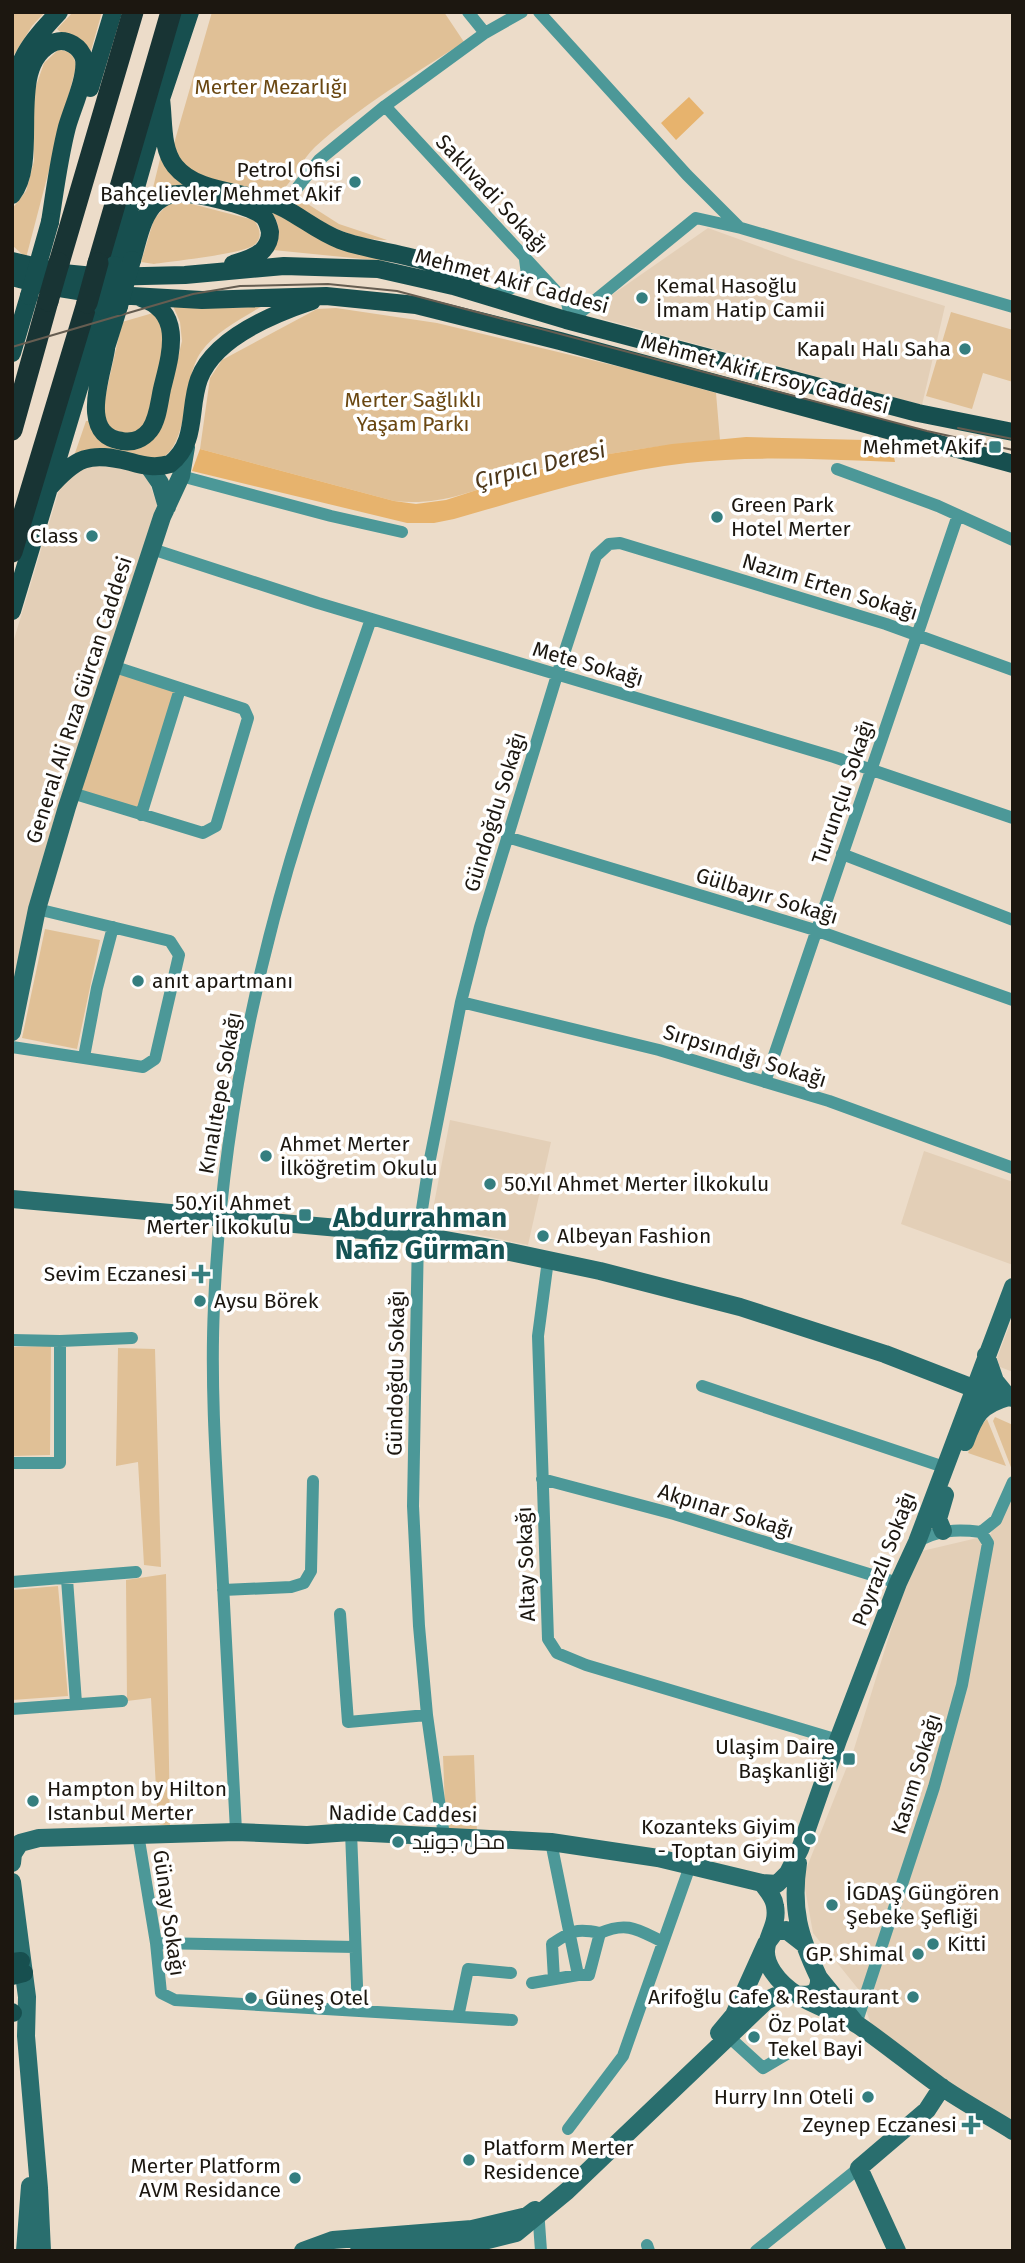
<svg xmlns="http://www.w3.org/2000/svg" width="1025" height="2263" viewBox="0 0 1025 2263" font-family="'Fira Sans',Cairo,sans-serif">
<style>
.built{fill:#e3cfb7}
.green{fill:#e0c096}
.water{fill:#e7b36d}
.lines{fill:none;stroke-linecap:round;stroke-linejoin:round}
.street{stroke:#4c9898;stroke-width:12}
.secondary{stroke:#296e6e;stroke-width:18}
.primary{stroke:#174f4f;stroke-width:18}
.highway{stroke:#183434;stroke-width:21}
.tram{stroke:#665d51;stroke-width:2}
.primary-bridge{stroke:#174f4f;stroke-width:18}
.highway-bridge{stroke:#183434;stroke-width:21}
.poi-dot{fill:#357e7f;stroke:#fff;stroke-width:2.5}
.labels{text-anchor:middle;stroke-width:7;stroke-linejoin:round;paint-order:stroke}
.park-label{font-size:21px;fill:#6a4711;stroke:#fff}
.poi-label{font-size:21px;fill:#1c1710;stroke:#fff;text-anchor:start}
.street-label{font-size:21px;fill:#1c1710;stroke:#fff}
.water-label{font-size:23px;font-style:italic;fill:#4d3719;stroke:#fff}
.district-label{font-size:28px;font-weight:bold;fill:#155253;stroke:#fff}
</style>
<rect width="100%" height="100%" fill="#ecdcc9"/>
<!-- built -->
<path class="built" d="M708 228 796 260 945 306 922 405 603 319 593 308Z
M87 465 145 471 158 507 54 828 12 985V646L60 487Z
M450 1120 551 1142 528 1245 430 1225Z
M924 1151 1013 1182V1265L901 1224Z
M1013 1316V1372L1000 1367 997 1358Z
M1013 1494V2130L874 2033 859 1990 813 1933 803 1877 854 1749 899 1604 922 1551 990 1535Z"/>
<!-- green -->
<path class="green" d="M12 12H45L32 26 12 58Z
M73 12H102L90 54C78 31 69 41 57 29Z
M212 12H444L464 42C413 75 360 106 315 147 301 160 295 179 279 194 256 189 206 183 189 169 181 163 177 155 173 147Z
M58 50C69 50 75 55 76 67L26 258 12 245V209L26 191 34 161 33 109 35 89 44 63Z
M161 155 191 187 151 196Z
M295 199 303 201 339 224 387 240C350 241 319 220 288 202Z
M171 201 184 202 254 220C260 228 263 238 254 245 243 254 173 261 154 264L141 262 154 219Z
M273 208 403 263 273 250C279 235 282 226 271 212Z
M173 306 235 308 262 306C241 319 215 332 201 352 181 381 191 445 159 460L74 456 86 421H89L108 445 162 425 182 341 180 322Z
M336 308 437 323 629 369 716 393 720 440C662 445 605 453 550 466 495 480 451 508 394 501L200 449 210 378 222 360 317 309Z
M951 312 1013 330V382L983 373 972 409 926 396Z
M153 313 161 321 164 344 149 418 140 431 130 435 109 428 102 411 122 322Z
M116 673 175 691 139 808 79 790Z
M45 929 100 940 77 1049 22 1038Z
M51 1346 50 1455 12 1456V1347Z
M118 1348 155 1349 161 1567 144 1565 138 1462 116 1466Z
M995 1417 1013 1425 1012 1470 993 1421Z
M987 1419 1006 1466 968 1453 979 1427Z
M166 1574 170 1826 158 1824 151 1698 127 1701 126 1580Z
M58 1586 68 1696 12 1700V1590Z
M474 1755 477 1833 446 1834 443 1756Z"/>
<!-- water -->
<path class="water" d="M689 97 704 113 676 140 661 123Z
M746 437 865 440 892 447 895 462C826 460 755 455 687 463 607 472 531 497 454 519L434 523H407L192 471 200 449 394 501 416 504 446 500 548 467 609 454 672 444Z"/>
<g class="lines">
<!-- street -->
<path class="street" d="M468 12 485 33
M522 12 485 33 385 106 567 303 571 320 696 218 741 228 1013 307
M539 12 687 175 739 227
M272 203 294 192 319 160 385 106
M492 297 520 284 527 275 525 259
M837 469 938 506 1013 540
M181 476 331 516 402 532
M152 549 318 603 834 757 1013 818
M72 793 203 833 216 826 248 718 244 709 112 666
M141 815 180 689
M507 837 815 930 1013 1000
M842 854 1013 920
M461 1002 659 1050 829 1101 1013 1168
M12 1047 143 1067 155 1059 179 955 170 941 37 909
M84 1057 97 988 113 927
M765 1082 958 515
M548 1260 538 1336 548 1639 557 1653 586 1665 838 1740
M12 1340 60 1341 132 1338
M702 1386 944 1467
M12 1463H60V1341
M542 1479 674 1514 898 1583
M981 1532 996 1520 1013 1482
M67 1579 76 1703
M12 1582 136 1572
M223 1590 291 1587 304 1583 311 1571 313 1481
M340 1614 348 1722 427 1715
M12 1709 122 1701
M236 1832C232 1743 227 1654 222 1566 217 1479 210 1392 214 1306 221 1141 253 976 303 819 324 752 348 686 371 619
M351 1832 358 2011
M138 1834 156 1943 161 1993 175 2000 512 2020
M444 1836 427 1715 419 1626 413 1506 418 1235 429 1164 461 1002 480 927 557 675 596 556 609 544 620 543 886 624 1013 670
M551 1842 578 1975H589L600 1933C628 1921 638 1930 663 1942
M156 1943 355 1947
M554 1979 552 1944C571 1931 576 1928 600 1933
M532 1983 578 1975
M458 2017 468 1969 511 1973
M856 2024 934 1787 962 1685 988 1543 981 1532C956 1529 938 1530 917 1542
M729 2037 763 2068 790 2052
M568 2129 623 2056 690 1866
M538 2209 541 2251
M647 2245 649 2251
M756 2251 859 2168"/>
<!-- secondary -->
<path class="secondary" d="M149 467 160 483 167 507
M12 1032 37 909 67 807 162 517 181 476 186 447
M12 1199 418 1235 496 1249 600 1271 740 1307 885 1354 973 1388 1013 1398
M965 1442C975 1415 980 1405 1008 1397L995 1381 986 1355
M943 1531 938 1519 945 1495
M12 1863 13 1854 20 1843 39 1838 236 1832 307 1835 351 1832 551 1842 658 1858 762 1883 777 1884 788 1873 800 1849 838 1740 898 1583 917 1542 1013 1287
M12 1882 27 1997 26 2036 39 2188 42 2251
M762 1883C767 1890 774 1897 775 1906 780 1932 754 1944 773 1972 793 2002 829 2007 858 2025 886 2044 912 2066 940 2086 963 2102 989 2116 1013 2131
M819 1978 854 2021
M719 2033 734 2015 766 1944 775 1932 786 1930 804 1944
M25 2251 30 2186
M303 2251 333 2240 472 2229 527 2216 535 2210
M359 2251 464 2246 516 2233 567 2191 766 2001C771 1998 776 1995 783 1994 798 1993 820 2002 819 1978 799 1936 791 1909 798 1863
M897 2251 859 2168 927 2110 942 2087"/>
<!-- primary -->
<path class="primary" d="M90 88 113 12
M161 99C164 121 161 148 175 166 195 191 236 191 264 200 292 208 313 230 340 240 380 255 438 254 471 285
M12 105C16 59 28 45 59 12
M12 120V161
M12 195C42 157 3 63 55 42 67 38 81 47 84 59 87 77 72 109 67 127 59 158 55 190 50 222
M132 260C138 241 142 214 157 202 163 197 169 194 177 194 195 192 250 205 264 217 267 221 269 227 270 232 270 239 267 246 262 251 254 258 243 261 233 264
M12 261 63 273 104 277 185 275 284 266 378 269 453 286 566 320 918 413 1013 432
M114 265 161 99 190 12
M12 277 47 286 97 294 202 300 326 296 416 305 560 341 1013 464
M106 349C102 376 78 435 122 441 133 443 143 439 150 430 158 419 159 403 162 389 170 356 185 312 141 298
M12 353 29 296
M103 357 119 306
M48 489C76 457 89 451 131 462 145 466 156 468 170 464 198 442 188 409 199 379 214 338 273 314 312 301
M12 611 103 308
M12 1962 21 1961
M12 1976 24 1973
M12 2012 13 2013"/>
<!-- highway -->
<path class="highway" d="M59 263 133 12
M98 263 171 12
M12 430 48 301
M12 552 87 303"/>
<!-- tram -->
<path class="tram" d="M12 347 193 294 240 286 328 284 397 291 927 431 1013 450
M958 428 1013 439"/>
<!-- primary-bridge -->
<path class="primary-bridge" d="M29 296 50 222
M119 306 132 260
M103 308 114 265"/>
<!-- highway-bridge -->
<path class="highway-bridge" d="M48 301 59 263
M87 303 98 263"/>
</g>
<!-- markers -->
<g class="poi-dot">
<circle cx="355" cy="182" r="7"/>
<circle cx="642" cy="298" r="7"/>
<circle cx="965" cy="349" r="7"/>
<rect x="988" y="440" width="14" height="14" rx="3.5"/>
<circle cx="717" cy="517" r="7"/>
<circle cx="92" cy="536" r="7"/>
<circle cx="138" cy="981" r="7"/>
<circle cx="266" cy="1156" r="7"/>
<circle cx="490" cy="1184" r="7"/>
<rect x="298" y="1208" width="14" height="14" rx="3.5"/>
<circle cx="543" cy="1236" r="7"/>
<path d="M197.5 1263.5h7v7h7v7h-7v7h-7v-7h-7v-7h7z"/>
<circle cx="200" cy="1301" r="7"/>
<rect x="842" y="1752" width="14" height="14" rx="3.5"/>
<circle cx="33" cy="1801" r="7"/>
<circle cx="810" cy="1839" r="7"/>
<circle cx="398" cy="1842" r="7"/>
<circle cx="832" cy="1905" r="7"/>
<circle cx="933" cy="1944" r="7"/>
<circle cx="918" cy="1954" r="7"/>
<circle cx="913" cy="1997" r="7"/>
<circle cx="251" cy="1998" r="7"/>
<circle cx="754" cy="2037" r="7"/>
<circle cx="868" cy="2097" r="7"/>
<path d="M967.5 2114.5h7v7h7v7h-7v7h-7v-7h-7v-7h7z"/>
<circle cx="469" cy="2160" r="7"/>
<circle cx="295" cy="2178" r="7"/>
</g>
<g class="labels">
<!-- park labels -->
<g class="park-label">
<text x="271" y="94">Merter Mezarlığı</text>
<text x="413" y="407">Merter Sağlıklı<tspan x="413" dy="24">Yaşam Parkı</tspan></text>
</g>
<!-- poi labels -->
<g class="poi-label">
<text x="341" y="177" text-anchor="end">Petrol Ofisi<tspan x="341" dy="24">Bahçelievler Mehmet Akif</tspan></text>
<text x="656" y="293">Kemal Hasoğlu<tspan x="656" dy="24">İmam Hatip Camii</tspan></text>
<text x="951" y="356" text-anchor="end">Kapalı Halı Saha</text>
<text x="981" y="454" text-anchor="end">Mehmet Akif</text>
<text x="731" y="512">Green Park<tspan x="731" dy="24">Hotel Merter</tspan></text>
<text x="78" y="543" text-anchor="end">Class</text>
<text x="152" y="988">anıt apartmanı</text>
<text x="280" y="1151">Ahmet Merter<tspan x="280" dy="24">İlköğretim Okulu</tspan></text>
<text x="504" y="1191">50.Yıl Ahmet Merter İlkokulu</text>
<text x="291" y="1210" text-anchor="end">50.Yil Ahmet<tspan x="291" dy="24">Merter İlkokulu</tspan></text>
<text x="557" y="1243">Albeyan Fashion</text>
<text x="187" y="1281" text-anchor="end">Sevim Eczanesi</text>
<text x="214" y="1308">Aysu Börek</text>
<text x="835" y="1754" text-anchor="end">Ulaşim Daire<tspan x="835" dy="24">Başkanliği</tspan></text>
<text x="47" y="1796">Hampton by Hilton<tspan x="47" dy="24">Istanbul Merter</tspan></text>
<text x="796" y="1834" text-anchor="end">Kozanteks Giyim<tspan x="796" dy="24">- Toptan Giyim</tspan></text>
<text x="412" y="1849">محل جونيد</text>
<text x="846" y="1900">İGDAŞ Güngören<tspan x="846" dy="24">Şebeke Şefliği</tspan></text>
<text x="947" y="1951">Kitti</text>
<text x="904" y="1961" text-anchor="end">GP. Shimal</text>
<text x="899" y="2004" text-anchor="end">Arifoğlu Cafe &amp; Restaurant</text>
<text x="265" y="2005">Güneş Otel</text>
<text x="768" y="2032">Öz Polat<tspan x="768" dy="24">Tekel Bayi</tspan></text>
<text x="854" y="2104" text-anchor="end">Hurry Inn Oteli</text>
<text x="957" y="2132" text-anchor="end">Zeynep Eczanesi</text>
<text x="483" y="2155">Platform Merter<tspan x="483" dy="24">Residence</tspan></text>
<text x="281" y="2173" text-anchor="end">Merter Platform<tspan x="281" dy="24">AVM Residance</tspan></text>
</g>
<!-- street labels -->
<g class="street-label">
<text transform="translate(492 194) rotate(47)" y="7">Saklıvadi Sokağı</text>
<text transform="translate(512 281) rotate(15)" y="7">Mehmet Akif Caddesi</text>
<text transform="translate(765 374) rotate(15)" y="7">Mehmet Akif Ersoy Caddesi</text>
<text transform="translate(830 587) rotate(17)" y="7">Nazım Erten Sokağı</text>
<text transform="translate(588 664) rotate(16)" y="7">Mete Sokağı</text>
<text transform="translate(79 700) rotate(-72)" y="7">General Ali Rıza Gürcan Caddesi</text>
<text transform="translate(843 792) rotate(-71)" y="7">Turunçlu Sokağı</text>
<text transform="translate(495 812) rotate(-73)" y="7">Gündoğdu Sokağı</text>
<text transform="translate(767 896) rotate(17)" y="7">Gülbayır Sokağı</text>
<text transform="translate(745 1056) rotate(17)" y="7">Sırpsındığı Sokağı</text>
<text transform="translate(220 1093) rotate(-80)" y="7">Kınalıtepe Sokağı</text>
<text transform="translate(396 1373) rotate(-89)" y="7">Gündoğdu Sokağı</text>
<text transform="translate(726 1511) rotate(17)" y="7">Akpınar Sokağı</text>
<text transform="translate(884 1559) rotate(-69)" y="7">Poyrazlı Sokağı</text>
<text transform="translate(526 1564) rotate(-92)" y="7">Altay Sokağı</text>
<text transform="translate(916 1774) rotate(-73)" y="7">Kasım Sokağı</text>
<text transform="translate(403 1814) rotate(1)" y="7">Nadide Caddesi</text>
<text transform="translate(169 1913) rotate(82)" y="7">Günay Sokağı</text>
</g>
<!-- water labels -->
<g class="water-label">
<text transform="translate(540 465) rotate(-14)" y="8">Çırpıcı Deresi</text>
</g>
<!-- district labels -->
<g class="district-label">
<text x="420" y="1227">Abdurrahman<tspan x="420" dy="32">Nafiz Gürman</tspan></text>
</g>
</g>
<!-- border -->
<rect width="1025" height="2263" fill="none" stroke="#1c1710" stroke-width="28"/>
</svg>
